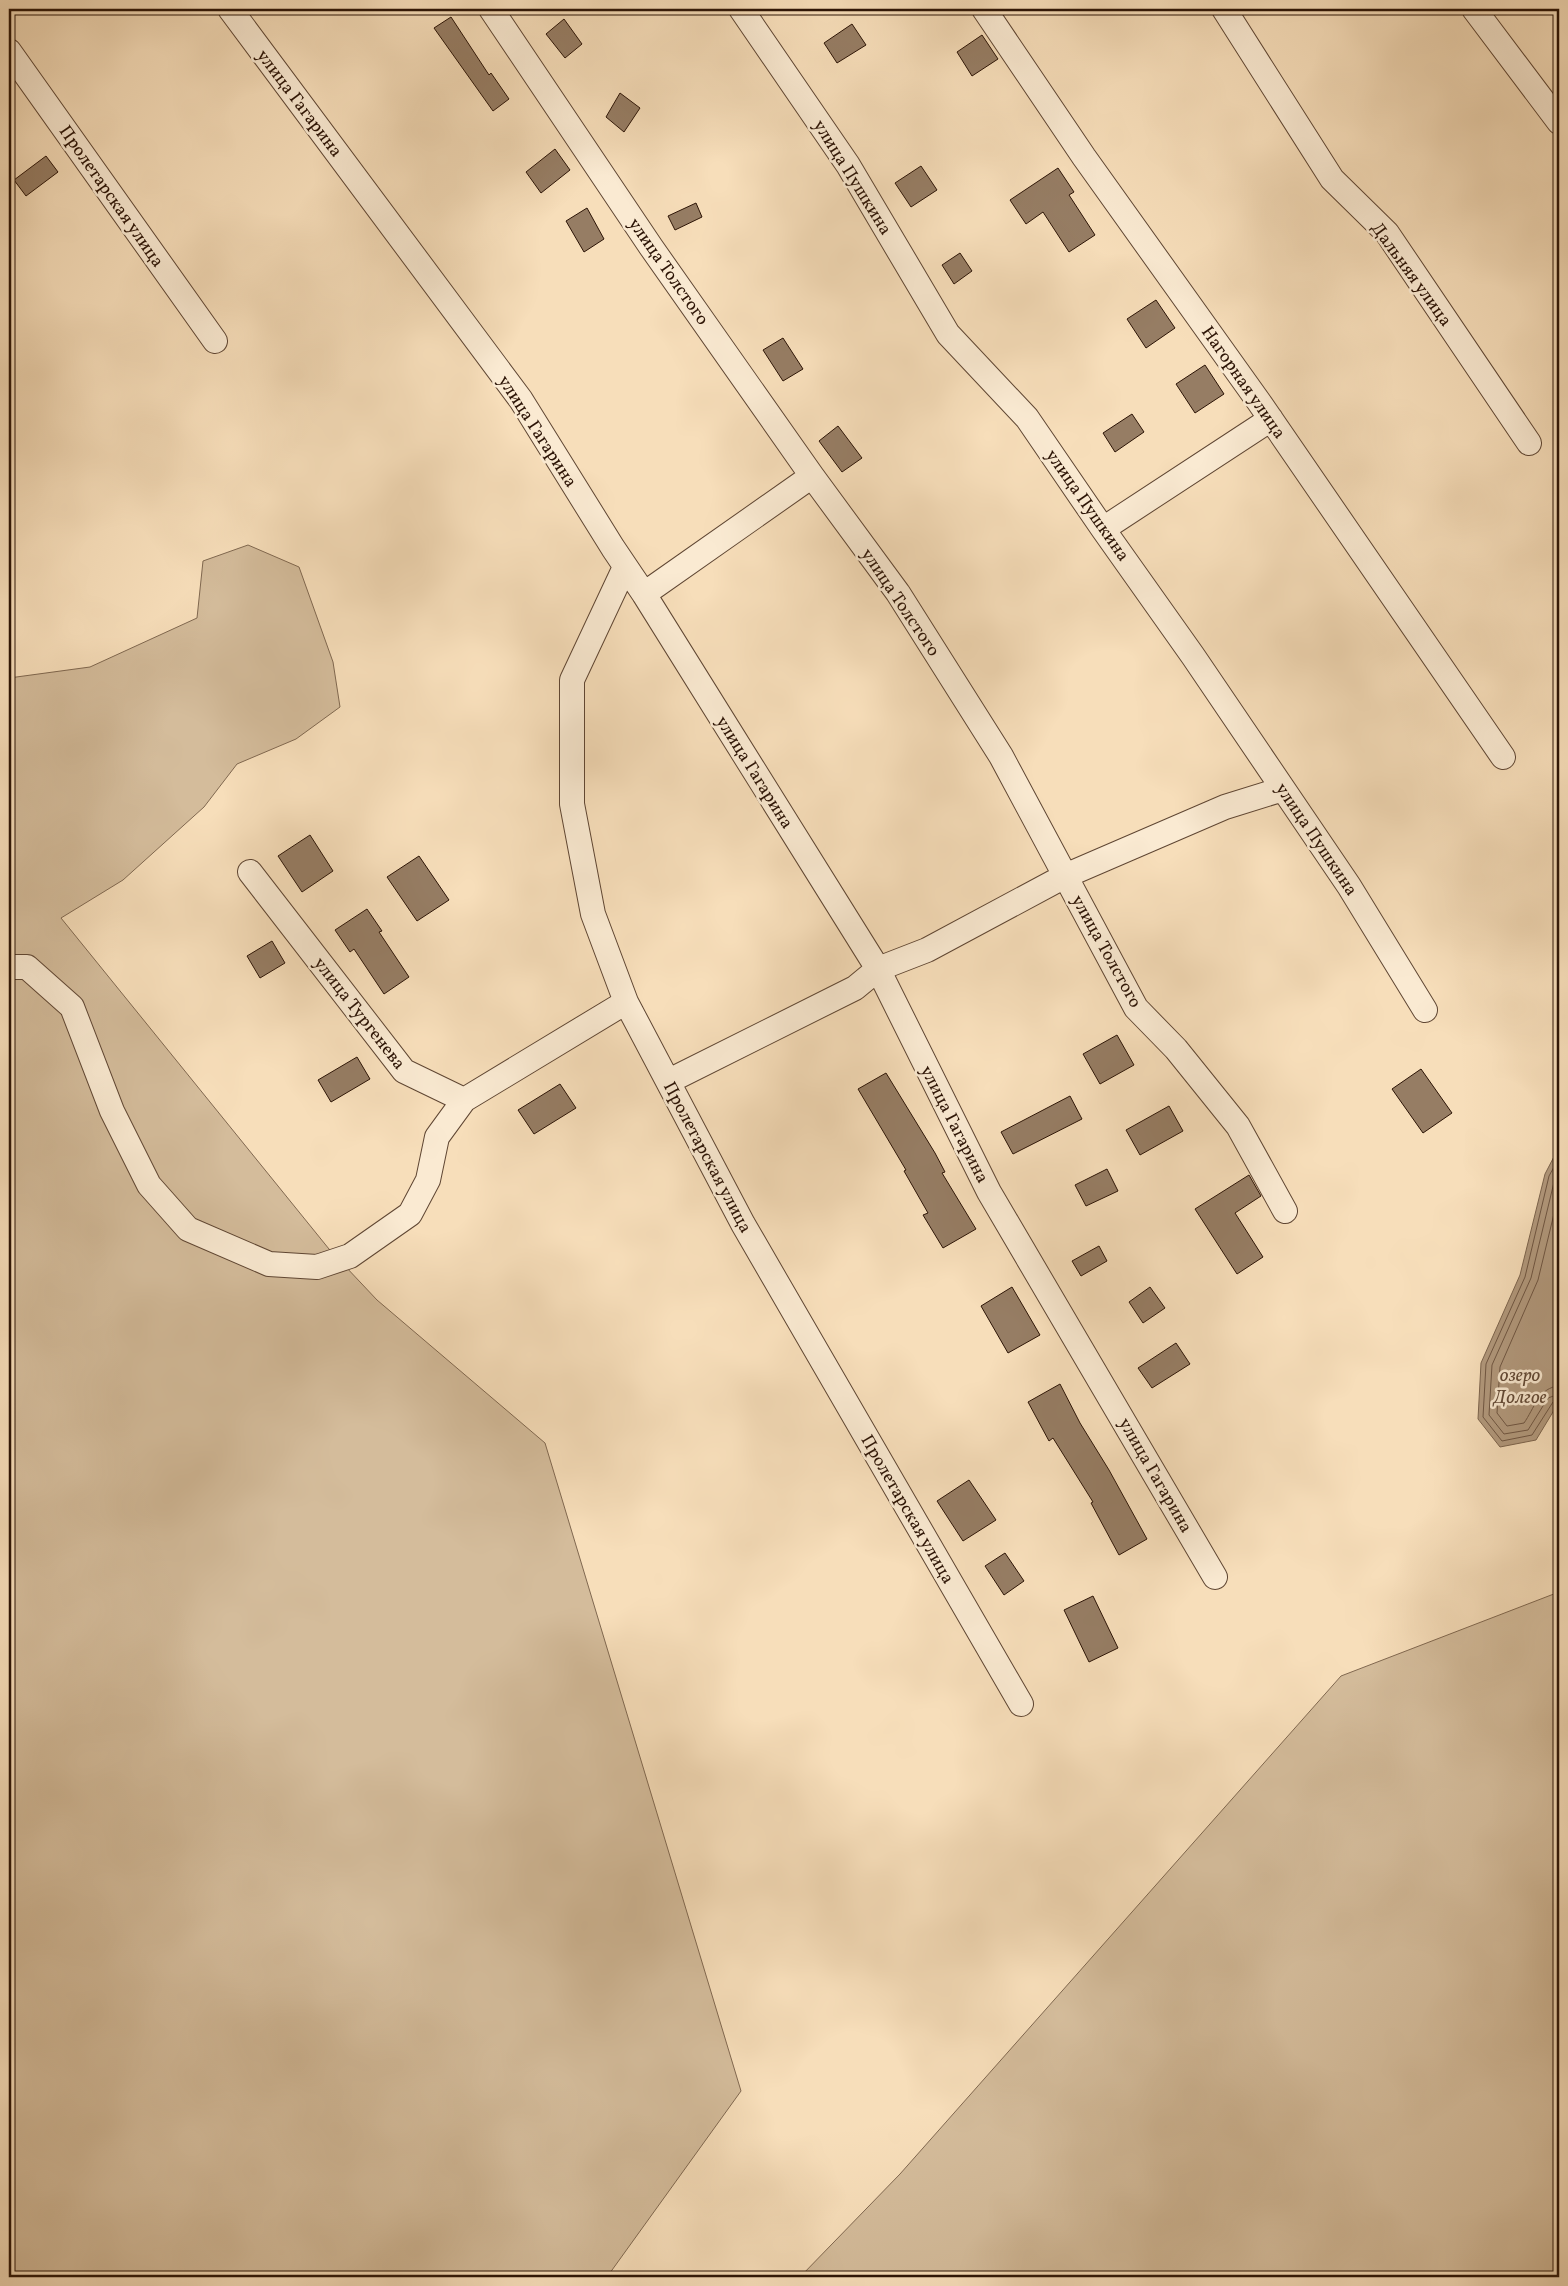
<svg xmlns="http://www.w3.org/2000/svg" width="1568" height="2286" viewBox="0 0 1568 2286" font-family="Vollkorn,serif">
<style>
.green{fill:#d4bc9b;stroke:#806850}
.water{fill:#b2997d;stroke:#7c644d}
.lines{fill:none;stroke-linecap:round;stroke-linejoin:round}
.shore{stroke:#6f5642;stroke-width:1}
.building{fill:#967d64;stroke:#2c1406}
.minor-casing{stroke:#5f4633;stroke-width:26}
.minor{stroke:#faead2;stroke-width:24}
.labels{text-anchor:middle;stroke-width:5;stroke-linejoin:round;paint-order:stroke}
.street-label{font-size:18px;fill:#2c1406;stroke:#faead2}
.water-label{font-size:19px;font-style:italic;fill:#624936;stroke:#faead2}
</style>
<rect width="100%" height="100%" fill="#f7deba"/>
<filter id="stains"><feTurbulence type="fractalNoise" baseFrequency=".004" numOctaves="4"/><feColorMatrix values="0 0 0 0 .2 0 0 0 0 .09 0 0 0 0 .02 0 0 0 .5 -.17"/></filter>
<radialGradient id="worn" r=".72"><stop offset=".6" stop-color="#630" stop-opacity="0"/><stop offset="1" stop-color="#630" stop-opacity=".3"/></radialGradient>
<!-- green -->
<path class="green" d="M248 545 299 567 333 662 340 707 296 739 237 764 204 807 123 880 61 918 329 1249 377 1300 545 1443 741 2091 607 2277H9V678L90 667 197 618 203 561Z
M1559 1592V2277H800L900 2174 1341 1676Z"/>
<!-- water -->
<path class="water" d="M1559 1147V1402L1536 1440 1500 1447 1478 1419 1481 1363 1520 1275 1545 1174Z"/>
<g class="lines">
<!-- shore -->
<path class="shore" d="M1559 1158 1549 1176 1525 1277 1486 1364 1483 1417 1502 1441 1532 1435 1553 1402 1559 1400
M1559 1171 1555 1178 1531 1278 1492 1365 1489 1415 1504 1434 1528 1430 1548 1398 1559 1394
M1559 1193 1538 1280 1500 1367 1497 1413 1507 1426 1524 1423C1534 1409 1539 1387 1559 1386"/>
</g>
<!-- building -->
<path class="building" d="M451 17 489 75 491 73 509 99 493 111 434 28Z
M564 19 582 44 565 58 546 34Z
M852 24 866 45 837 63 824 43Z
M982 35 998 59 972 76 957 52Z
M620 93 640 108 624 132 606 117Z
M555 149 570 170 541 193 526 172Z
M46 156 58 172 26 196 14 180Z
M921 166 937 190 911 207 895 183Z
M1058 168 1074 192 1069 195 1095 235 1069 252 1043 212 1026 224 1010 200Z
M696 203 702 217 675 230 668 216Z
M587 208 604 239 584 252 566 221Z
M960 253 972 271 954 284 942 265Z
M1156 300 1175 328 1146 348 1127 319Z
M783 338 803 369 783 381 763 350Z
M1205 365 1224 394 1195 413 1176 384Z
M1132 414 1144 432 1115 452 1103 433Z
M838 426 862 458 842 472 819 441Z
M310 835 333 871 302 892 278 856Z
M419 856 449 900 417 921 387 877Z
M367 909 382 931 379 932 409 977 384 994 354 949 350 952 335 930Z
M272 941 285 963 260 978 247 956Z
M1117 1035 1134 1065 1100 1084 1083 1054Z
M357 1057 370 1079 331 1102 318 1080Z
M1421 1069 1452 1113 1423 1133 1392 1089Z
M886 1073 935 1153 945 1172 942 1173 976 1229 943 1248 923 1215 928 1213 904 1171 906 1170 858 1089Z
M560 1084 576 1108 534 1134 518 1110Z
M1070 1096 1082 1119 1013 1154 1001 1132Z
M1169 1106 1183 1131 1140 1155 1126 1130Z
M1107 1169 1118 1191 1086 1206 1075 1185Z
M1249 1175 1261 1196 1235 1213 1263 1257 1237 1274 1195 1209Z
M1099 1246 1107 1261 1081 1276 1072 1261Z
M1012 1287 1040 1335 1008 1353 981 1306Z
M1150 1287 1165 1308 1143 1323 1129 1302Z
M1176 1343 1190 1364 1152 1388 1138 1368Z
M1060 1384 1080 1423 1109 1470 1147 1539 1119 1555 1091 1503 1093 1502 1053 1438 1049 1441 1028 1402Z
M969 1480 996 1520 963 1541 937 1501Z
M1005 1553 1024 1581 1004 1595 985 1566Z
M1093 1596 1118 1648 1089 1662 1064 1610Z"/>
<g class="lines">
<!-- minor casing -->
<g class="minor-casing">
<path id="minor" d="M230 9 521 400 613 548 644 594 878 969 989 1192 1215 1577
M491 9 651 247 812 476 898 593 1001 756 1136 1008 1176 1049 1238 1126 1285 1211
M741 9 848 165 948 334 1027 418 1103 529 1193 656 1349 886 1425 1010
M984 9 1084 157 1259 402 1503 757
M1224 9 1332 179 1387 233 1529 443
M1474 9 1559 122
M9 51 215 341
M1103 529 1271 419
M625 567 572 680V804L593 914 626 1002 743 1224 1021 1704
M644 594 812 476
M250 872 404 1071 464 1100 626 1002
M9 967H27L72 1007 112 1111 149 1185 188 1229 269 1264 317 1267 350 1256 410 1214 428 1180 437 1137 464 1100
M669 1081 855 988 878 969 927 950 1065 876 1225 807 1283 789"/>
</g>
<!-- minor -->
<use href="#minor" class="minor"/>
</g>
<g class="labels">
<!-- street labels -->
<g class="street-label">
<text transform="translate(300 103) rotate(53)" y="6">улица Гагарина</text>
<text transform="translate(853 177) rotate(58)" y="6">улица Пушкина</text>
<text transform="translate(112 196) rotate(55)" y="6">Пролетарская улица</text>
<text transform="translate(669 271) rotate(55)" y="6">улица Толстого</text>
<text transform="translate(1412 274) rotate(54)" y="6">Дальняя улица</text>
<text transform="translate(1244 382) rotate(55)" y="6">Нагорная улица</text>
<text transform="translate(538 431) rotate(57)" y="6">улица Гагарина</text>
<text transform="translate(1088 505) rotate(55)" y="6">улица Пушкина</text>
<text transform="translate(901 602) rotate(56)" y="6">улица Толстого</text>
<text transform="translate(755 772) rotate(58)" y="6">улица Гагарина</text>
<text transform="translate(1317 839) rotate(56)" y="6">улица Пушкина</text>
<text transform="translate(1107 951) rotate(61)" y="6">улица Толстого</text>
<text transform="translate(360 1013) rotate(52)" y="6">улица Тургенева</text>
<text transform="translate(955 1124) rotate(63)" y="6">улица Гагарина</text>
<text transform="translate(708 1157) rotate(62)" y="6">Пролетарская улица</text>
<text transform="translate(1156 1475) rotate(60)" y="6">улица Гагарина</text>
<text transform="translate(908 1509) rotate(60)" y="6">Пролетарская улица</text>
</g>
<!-- water labels -->
<g class="water-label">
<text x="1520" y="1381">озеро<tspan x="1520" dy="22">Долгое</tspan></text>
</g>
</g>
<!-- margin -->
<rect width="1568" height="2286" fill="none" stroke="#f7deba" stroke-width="30"/>
<rect x="10" y="10" width="1548" height="2266" fill="none" stroke="#2c1406" stroke-width="2.5"/>
<rect x="15" y="15" width="1538" height="2256" fill="none" stroke="#2c1406"/>
<rect width="100%" height="100%" filter="url(#stains)"/>
<rect width="100%" height="100%" fill="url(#worn)"/>
</svg>
